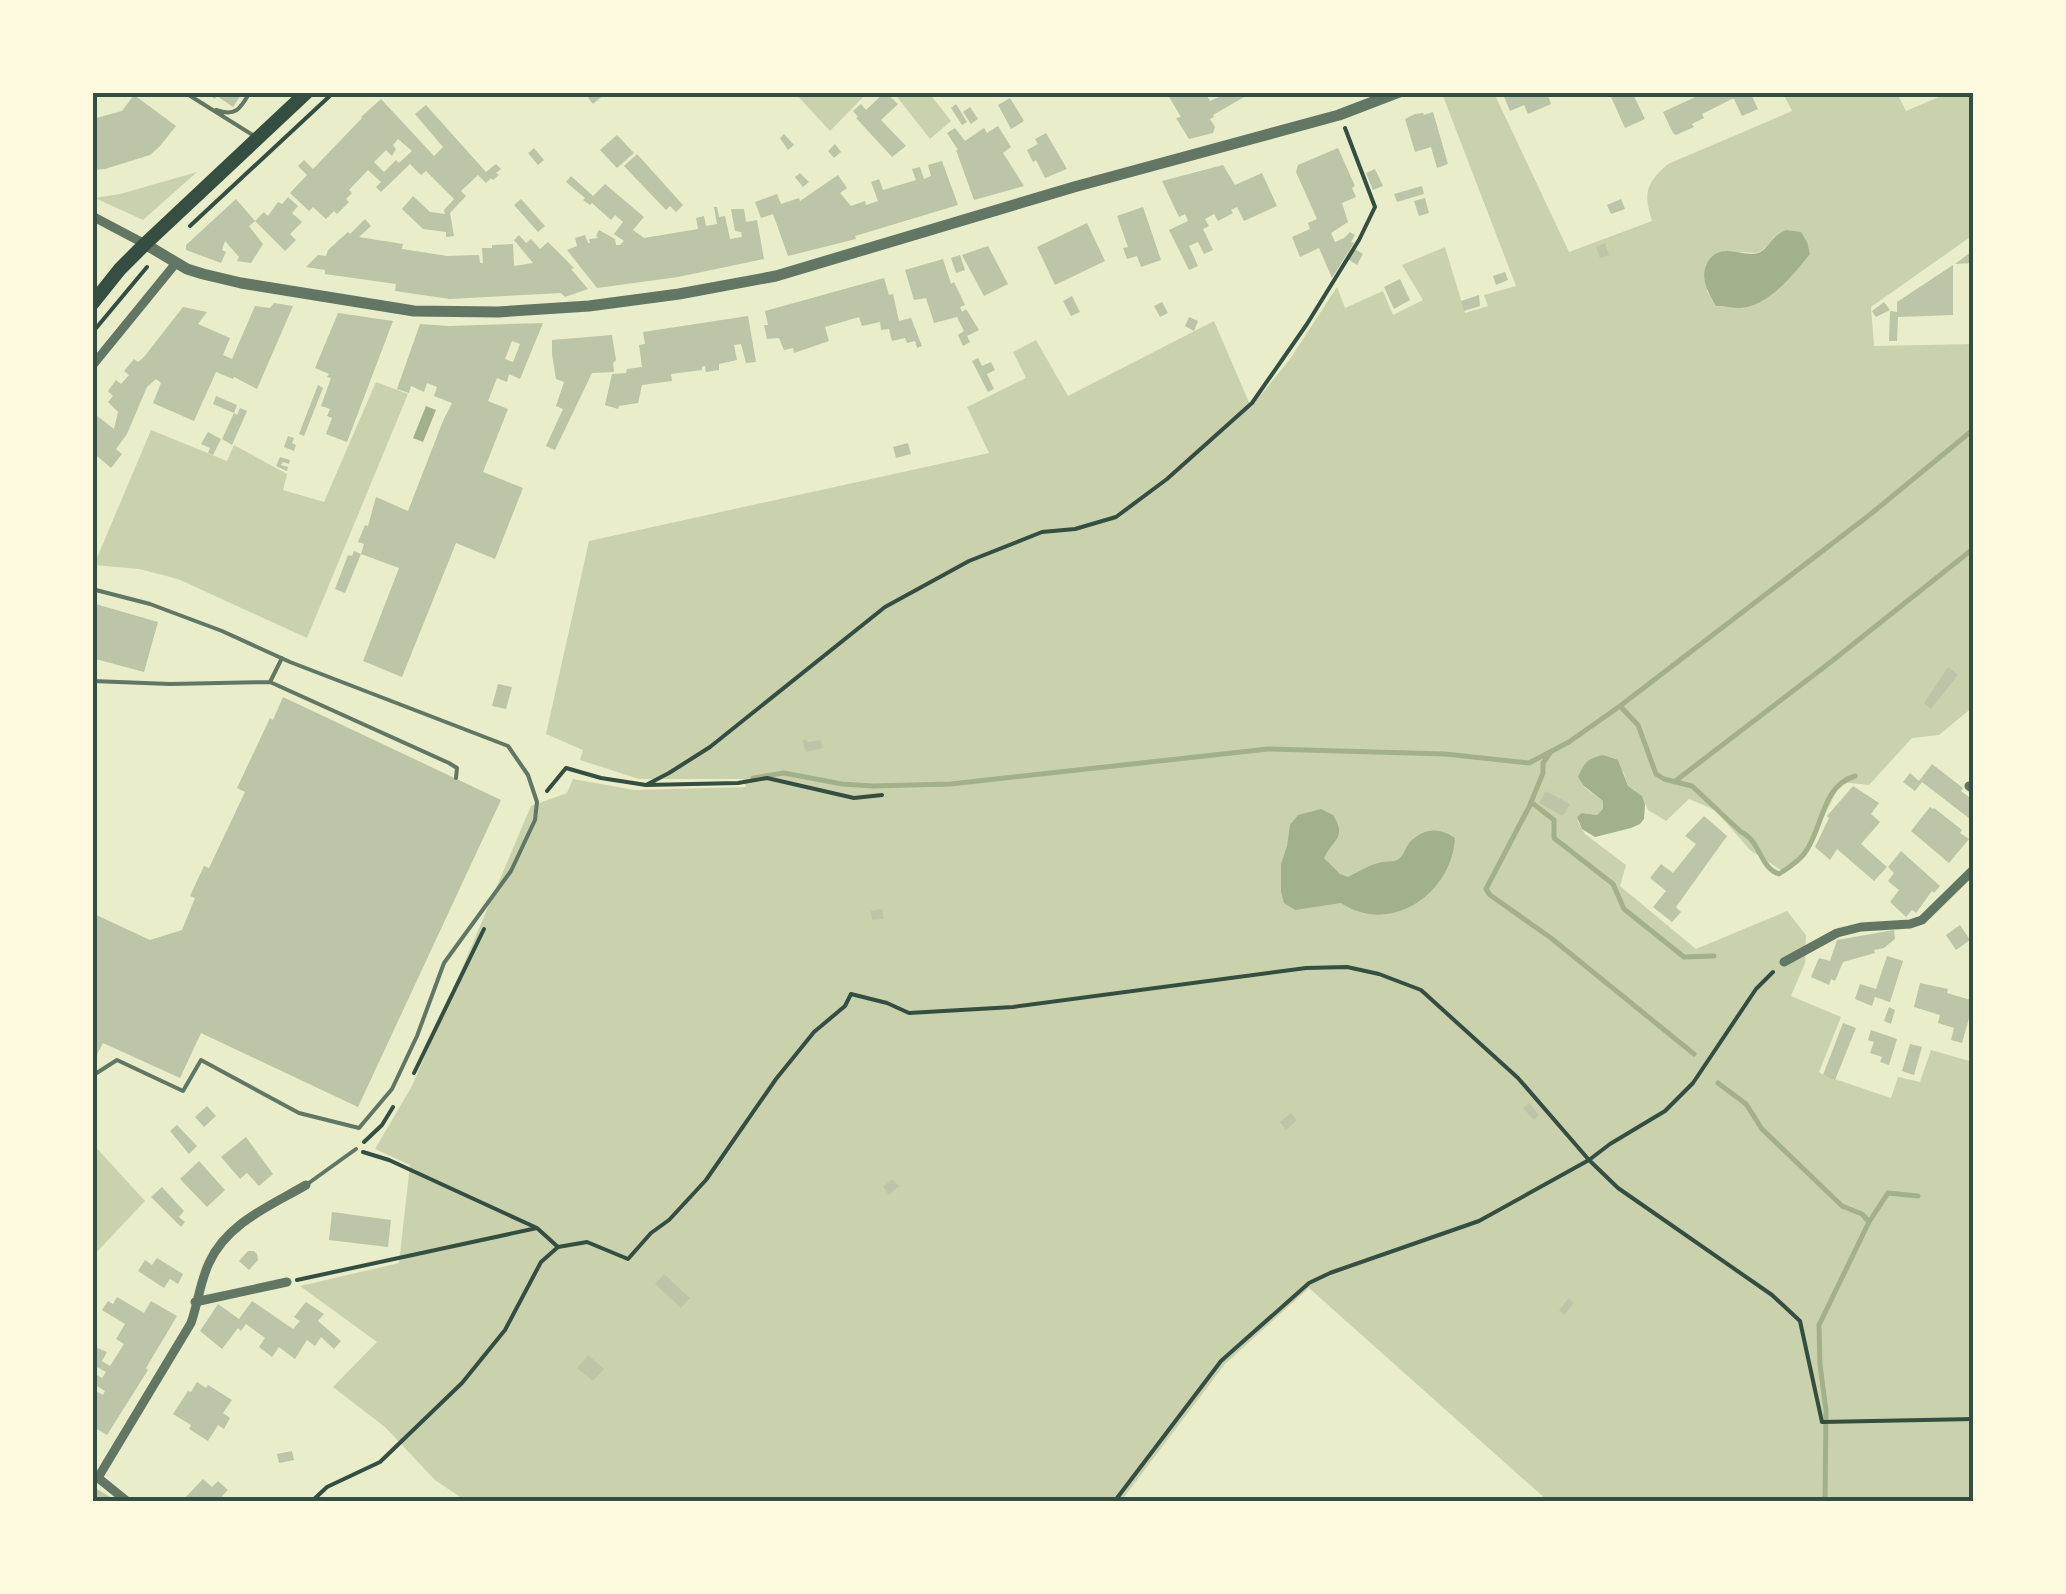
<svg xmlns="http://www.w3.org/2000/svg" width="2066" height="1594" viewBox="0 0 2066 1594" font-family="'Exo 2',sans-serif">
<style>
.green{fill:#cad2ad;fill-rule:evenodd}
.water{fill:#a3b18a}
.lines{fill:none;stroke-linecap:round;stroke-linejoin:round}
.stream{stroke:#a3b18a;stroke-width:5}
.building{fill:#bcc5a7;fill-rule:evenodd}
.path{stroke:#344e41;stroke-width:4}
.service{stroke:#617663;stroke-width:4}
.minor{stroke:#617663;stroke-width:9}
.tertiary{stroke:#617663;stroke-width:11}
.primary{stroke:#344e41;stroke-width:14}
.neatline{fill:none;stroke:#344e41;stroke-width:4}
</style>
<rect width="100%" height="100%" fill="#e9edc9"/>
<!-- green -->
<path class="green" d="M795 93H867L830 131Z
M894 93H929L951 121 930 139Z
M1454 93H1494L1569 252 1652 221C1643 193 1646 183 1668 164L1792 111 1783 93H1897L1906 111 1939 97 1937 93H1973V235L1871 307 1874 346 1973 344V707L1939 735 1912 738 1869 785 1841 782 1810 845 1784 872 1750 850 1715 810 1689 799 1666 821 1648 810 1642 796 1628 786 1623 771 1584 787 1603 801 1604 809 1597 815 1582 813 1578 822 1585 834 1626 865 1620 886 1696 949 1787 911 1806 935 1805 963 1791 996 1841 1017 1819 1072 1823 1075 1891 1098 1898 1077 1920 1082 1931 1050 1973 1062V1501H1548L1309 1288 1225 1364 1121 1501H466L435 1480 385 1427 333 1387 377 1342 300 1286 399 1263 410 1165 375 1149 412 1086 531 806 567 793 573 779 634 790 746 787 743 779H639L580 760 583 750 546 734 589 541 989 453 967 407 1026 378 1013 352 1036 340 1068 396 1214 321 1251 407 1290 359 1337 287 1345 308 1383 291 1393 315 1423 300 1402 265 1445 247 1465 313 1488 306 1484 295 1516 286 1443 96ZM1766 245 1742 308 1716 306 1707 291 1724 251 1756 253 1763 250Z
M197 172 143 220 95 198 120 194Z
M376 382 408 394 307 638 178 579 139 569 94 565 151 430 227 461 234 445 287 474 283 490 324 502Z
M93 1144 145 1201 93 1256Z"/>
<!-- water -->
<path class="water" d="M1786 230 1801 232 1807 242 1810 254C1793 275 1769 306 1740 308 1732 308 1724 306 1716 306 1708 292 1698 276 1709 260 1724 240 1748 261 1762 251 1772 244 1771 237 1786 230Z
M426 406 436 410 423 442 413 438Z
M1603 755 1618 760 1628 786 1642 796 1645 804 1644 819 1640 824 1631 828 1595 837 1582 829 1577 817 1582 813 1597 815 1603 809V801L1584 786 1578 777C1584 763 1588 758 1603 755Z
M1321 809 1333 815C1348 838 1332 840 1324 858L1340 874 1348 877C1358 872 1367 866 1378 863 1384 861 1389 862 1395 861 1404 858 1404 849 1410 842 1424 828 1440 827 1455 838 1452 894 1390 936 1341 903L1295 910 1284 903 1281 892V864L1287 846 1290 825 1298 815Z"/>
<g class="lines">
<!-- stream -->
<path class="stream" d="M1620 706 1638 725 1656 774 1664 779 1692 786 1741 832C1761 841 1759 867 1779 874 1788 868 1798 862 1804 854 1824 828 1820 787 1855 776
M1550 753 1543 763V773L1529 807 1486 889 1490 895 1551 938 1694 1054
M753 778 784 773 842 784 873 786 951 784 1268 749 1445 754 1529 763 1569 742 1620 706 1872 513 1974 429
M1674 782 1832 661 1974 548
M1531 802 1554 820V838L1613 884 1624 909 1684 957 1714 956
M1718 1083 1746 1104 1762 1129 1842 1206 1862 1214 1869 1222 1888 1193 1918 1196
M1825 1502 1826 1410 1820 1365 1819 1325 1869 1222"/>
</g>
<!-- building -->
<path class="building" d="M204 92H243L233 107 217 96 215 99Z
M595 92H607L593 104 588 98Z
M885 92 898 104 881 120 906 146 892 157 856 118 858 117 853 111 861 104 866 110Z
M1166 92H1178L1180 95 1185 92H1205L1210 101 1219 97 1216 92H1244L1246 96 1213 115 1214 117 1210 119 1215 127 1213 133 1189 139 1176 118 1181 117Z
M1502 92H1547L1551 104 1528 114 1524 105 1510 111Z
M1620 92H1632L1645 119 1625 128 1611 97Z
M1706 92H1750L1758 109 1742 116 1734 99H1732L1702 114 1704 118 1692 124 1694 127 1676 135 1673 133 1663 112Z
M134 95 176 126 160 146 150 155 105 169 92 170V117L96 118 122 111Z
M1010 98 1024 121 1011 129 998 105Z
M381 99 434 156 443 147 415 114 426 105 486 172 496 164 501 169 496 173 499 175 493 180 491 178 486 183 478 175 461 191 466 196 450 213 454 236 446 237V232L423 229 402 209 413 196 430 212 445 214 444 210 454 199 426 171 421 175 410 164 381 192 376 187 381 182 368 170 349 190 352 193 346 199 349 202 337 214 334 211 326 219 313 207 309 211 290 193 307 175 298 166 304 160 313 169 362 118 361 117ZM398 139 412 151 399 163 396 160 384 172 374 162 386 150 392 156 396 149 393 145Z
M956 104 967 122 962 125 951 108Z
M970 107 978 119 971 124 963 112Z
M1433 112 1448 164 1437 168 1431 147 1415 152 1405 119 1415 114 1423 113 1424 115Z
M998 126 1011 147 1003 153 1024 186 974 200 956 150H958L947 133 955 128 965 141 984 128 987 133Z
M1046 133 1067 169 1045 178 1036 160 1033 162 1027 150 1038 144 1035 139Z
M784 134 794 145 788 150 780 138Z
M617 135 634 153 617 168 600 150Z
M835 144 841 152 834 158 828 151Z
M534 148 544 160 538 165 528 153Z
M1338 148 1355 186 1352 188 1356 197 1342 203 1348 222 1331 233 1335 242 1344 238 1350 232 1355 235 1351 242 1354 243 1332 278 1319 248 1300 257 1292 237 1310 229 1308 223 1317 219 1296 172 1298 165Z
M637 154 683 205 676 212 670 206 666 210 624 166Z
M942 161 958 205 855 236 856 239 788 256 773 214 761 218 755 202 777 194 781 204 799 198 800 201 838 175 847 188 840 193 851 206 865 201 866 205 878 201 871 182 879 179 883 190 916 180 912 169 920 167 924 179 931 176 928 165Z
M1223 165 1235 185 1262 173 1277 206 1244 221 1237 207 1231 210 1233 213 1218 221 1214 214 1205 219 1209 226 1203 229 1213 250 1204 254 1198 242 1189 246 1198 266 1189 270 1169 230 1188 221 1185 214 1179 217 1162 181Z
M1375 169 1383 186 1373 190 1366 173Z
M800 173 809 182 803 187 795 177Z
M571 176 593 196 605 184 644 217 633 230 644 238 698 229 696 218 704 216 706 226 717 224 714 207H717L719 217 725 216 730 239 742 237 741 232 735 231 731 209H744L746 222 757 220 764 259 678 277 597 288 567 250 577 246 575 238 585 235 588 243H590L589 239 598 238 596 236 599 230 615 239 616 245H620L624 241 614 234 623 222 615 215 611 220 592 203 590 205 583 200 585 198 566 182Z
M1422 186 1424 194 1397 202 1394 194Z
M288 197 298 206 292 213 302 222 290 234 296 240 285 251 255 221 264 212 268 216 278 202 282 204Z
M1425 198 1429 213 1419 216 1414 201Z
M236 199 255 221 249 226 263 244 251 263 237 261 239 257 225 241 222 250 226 252 221 263 186 250V245Z
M521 199 545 226 538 232 514 205Z
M1621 199 1625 209 1611 214 1607 205Z
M1143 207 1161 260 1141 267 1137 256 1127 259 1123 248 1128 247 1117 216Z
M365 219 371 226 359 237 403 244 402 249 447 256 479 255 480 263H483L482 248H492V245L513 244 514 266 533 263 514 240 519 235 526 243 531 239 540 249 548 242 574 268 571 269 588 289 565 297 561 293 450 299 395 291 396 284 325 274V270L306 267 318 255 326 256 328 250 348 232 350 234Z
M1087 223 1105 261 1055 285 1037 247Z
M1605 243 1609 255 1600 258 1596 247Z
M988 246 1008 284 984 296 962 255Z
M1355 249 1363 254 1357 265 1348 259Z
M1971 252H1974V263L1955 264Z
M960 255 965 270 956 273 951 258Z
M943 259 951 284 954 282 965 305 960 307 962 312 966 309 979 330 967 336 970 342 963 346 958 335 964 331 957 317 934 323 926 298 914 300 905 270Z
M1953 265V315L1898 317 1897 341H1889L1890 311 1897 312V302Z
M1505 272 1508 280 1496 285 1493 276Z
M884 278 889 295 893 294 899 321 911 318 922 346 917 348 915 341 907 343 905 338 892 341 889 329 881 330 880 322 862 326 859 317 825 327 829 341 794 353 793 348 784 350 779 338 767 339 764 325H768L765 311Z
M1400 279 1410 300 1394 309 1384 287Z
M1479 295 1480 306 1464 311 1461 301Z
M1072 296 1080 312 1071 316 1063 301Z
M1162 302 1168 313 1160 317 1154 306Z
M1884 302 1890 310 1876 317 1872 311Z
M274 303 293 306 257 389 234 377 233 379 216 372 194 421 153 403 161 383 156 379 147 387 127 434 116 449 122 454 111 468 97 456 95 459 97 462 92 467V419L96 415 114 429 118 412 108 402 113 396 108 391 116 380 121 384 129 375 124 371 134 359 138 362 144 357 183 307 207 312 198 324 230 338 223 355 232 359 255 306 270 308Z
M338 313 393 321 347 442 326 434 332 418 327 416 330 409 321 406 331 378 327 377 329 374 315 368Z
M748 316 756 362 746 363 741 344 734 345 737 360 719 364V370L706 372 705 366 702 367V370L671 374 672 381 642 385 638 403 619 406 618 409 605 405 612 374 626 373 627 369 642 367 639 345 645 344 643 332Z
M1189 317 1198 321 1194 331 1185 326Z
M543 323 520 379 509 374 507 382 497 378 488 401 508 409 483 472 523 488 495 559 456 543 402 677 363 661 399 568 361 554 364 544 358 542 365 525 368 526 376 497 408 511 443 421 452 403 434 396 437 387 427 383 424 392 411 386 409 393 397 389 420 324 449 326ZM512 341 520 344 513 362 505 359Z
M612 335 616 360 613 363 614 372 592 373 555 450 546 446 563 409 556 406 564 382 556 379 552 354V340Z
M978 358 982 366 991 362 995 370 987 374 994 389 988 392 972 361Z
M318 385 323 388 304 436 299 434Z
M216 396 237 405 234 413 213 404Z
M240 408 247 411 232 445 222 439 234 413 237 415Z
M208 432 221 439 213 455 208 453 210 448 201 444Z
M288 436 294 438 292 443 296 445 294 451 284 447Z
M908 443 911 454 896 458 893 447Z
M280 457 290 460 289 464 283 462 281 465 288 467 287 471 276 466Z
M354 551 361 554 345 593 335 589 348 555 352 556Z
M92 603 158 622 144 672 92 658Z
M1948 667 1958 675 1931 709 1924 703Z
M498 684 512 687 506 709 492 706Z
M283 697 501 800 358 1107 201 1033 180 1078 103 1043 92 1064V913L150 940 182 930 195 898 190 896 204 866 209 868 245 792 237 788 270 718 273 720Z
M806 739 807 742 821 740 823 748 806 752 802 740Z
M1932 764 1963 788 1961 791 1974 801V822L1922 782 1915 791 1903 782 1910 773 1919 781Z
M1853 786 1879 803 1871 814 1880 822 1861 844 1887 867 1874 881 1837 849 1830 860 1815 847 1829 818 1827 816Z
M1546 791 1570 804 1563 816 1539 803Z
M1930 807 1933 809 1934 808 1962 830 1960 833 1969 839 1949 863 1911 831Z
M1704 816 1727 836 1676 907 1681 912 1672 922 1653 907 1666 891 1650 878 1661 864 1673 873 1696 844 1685 836Z
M1901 851 1940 886 1934 893 1932 891 1916 913 1912 910 1906 917 1890 902 1899 890 1888 881 1894 873 1888 867Z
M882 909 884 919 872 920 871 911Z
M1960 925 1970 940 1956 950 1946 935Z
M1894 930 1895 939 1884 948 1874 950 1875 953 1843 962 1835 981 1831 979 1829 985 1811 977 1819 958 1830 961 1837 940Z
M1887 956 1903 961 1890 1002 1875 997 1872 1006 1855 999 1860 984 1876 989Z
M1920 983 1948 989 1947 993 1974 1001 1962 1043 1951 1040 1954 1028 1938 1023 1940 1015 1914 1007Z
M1889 1007 1895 1010 1891 1024 1884 1021Z
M1843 1023 1856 1028 1835 1080 1823 1075Z
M1871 1030 1897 1039 1889 1065 1880 1062 1882 1057 1870 1053 1874 1042 1868 1040Z
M1910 1044 1922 1047 1914 1075 1902 1071Z
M1529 1103 1539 1115 1534 1120 1523 1108Z
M207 1106 216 1116 204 1127 195 1117Z
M1291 1113 1297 1120 1286 1130 1280 1122Z
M177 1125 197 1146 189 1154 170 1131Z
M246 1137 273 1174 259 1186 247 1173 240 1179 221 1157Z
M199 1161 225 1190 207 1207 180 1179Z
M892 1179 899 1186 889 1195 883 1187Z
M162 1187 184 1211 179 1217 185 1222 181 1227 151 1197Z
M332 1212 391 1220 388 1247 329 1240Z
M248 1251H254L257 1254 258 1260 249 1270 239 1261Z
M157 1258 183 1274 178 1284 170 1279 164 1288 138 1271 145 1260 152 1265Z
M664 1274 690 1298 681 1308 655 1284Z
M117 1297 144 1313 151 1301 177 1316 146 1368 148 1370 107 1435 92 1426V1389L103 1395 105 1391 92 1383V1372L102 1378 106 1372 92 1364V1351L95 1347 107 1352 102 1361 110 1366 124 1344 116 1339 125 1324 102 1310 108 1301 113 1304Z
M1569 1298 1574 1303 1564 1315 1559 1310Z
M252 1301 293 1329 300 1321 294 1317 306 1302 324 1314 318 1321 341 1341 334 1349 321 1337 315 1346 307 1340 295 1359 279 1347 272 1357 259 1347 265 1338 246 1324 241 1331 238 1328 222 1349 200 1331 218 1304 239 1319Z
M588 1355 604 1369 593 1381 577 1368Z
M197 1382 206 1388 208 1385 232 1400 223 1413 230 1418 224 1429 218 1425 208 1441 189 1429 191 1425 173 1414 188 1391 191 1392Z
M292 1451 294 1460 279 1463 277 1454Z
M203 1479 212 1487 218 1481 228 1490 222 1496 228 1502H181Z
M92 1486 110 1497 117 1502H92Z"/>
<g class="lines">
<!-- path -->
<path class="path" d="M190 226 334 92
M92 333 147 267
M646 785 669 773 710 747 885 607 969 561 1042 532 1075 529 1116 517 1167 479 1252 403 1307 324 1359 240 1375 207 1345 128
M547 791 566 768 601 778 646 785 738 783 767 778 854 798 882 795
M414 1073 484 929
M364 1142 382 1125 393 1107
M363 1152 389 1160 537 1228
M297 1280 537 1228 558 1247 587 1242 628 1259 651 1233 669 1220 706 1180 776 1079 814 1032 845 1006 851 994 887 1003 909 1013 1013 1007 1306 968 1347 967 1379 974 1421 990 1518 1078 1589 1160 1618 1188 1772 1295 1800 1321 1822 1422 1974 1419
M311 1502 327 1487 380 1462 462 1383 505 1330 541 1262 558 1247
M1114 1502 1221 1361 1309 1283 1330 1273 1479 1221 1589 1160 1610 1144 1665 1111 1693 1083 1756 989 1773 972"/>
<!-- service -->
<path class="service" d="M184 92 256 137
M216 110C236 117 240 109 250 92
M92 589 150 604 222 631 290 662 508 746 528 775 537 802 535 820 511 871 444 963 417 1036 392 1089 359 1128 299 1113 201 1060 183 1091 117 1060 92 1076
M92 681 170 684 270 682 282 658
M270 682 449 763 457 768 456 778
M306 1185 356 1149"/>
<!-- minor -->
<path class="minor" d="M92 216 145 244
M92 366 176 263
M1969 786 1974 790
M1784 962 1837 933 1861 927 1910 924 1922 920 1974 869
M195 1302 287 1282
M92 1473 128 1502
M99 1476 191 1323C198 1303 200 1282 209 1263 227 1223 270 1206 306 1185"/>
<!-- tertiary -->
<path class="tertiary" d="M145 244 187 269 203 274 241 283 414 311 498 312 589 306 679 294 776 276 1074 187 1339 115 1399 92"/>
<!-- primary -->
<path class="primary" d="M92 304 120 269 145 244 307 92"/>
</g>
<!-- border -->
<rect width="2066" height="1594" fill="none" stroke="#fefae0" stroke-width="190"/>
<rect x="95" y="95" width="1876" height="1404" class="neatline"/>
</svg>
